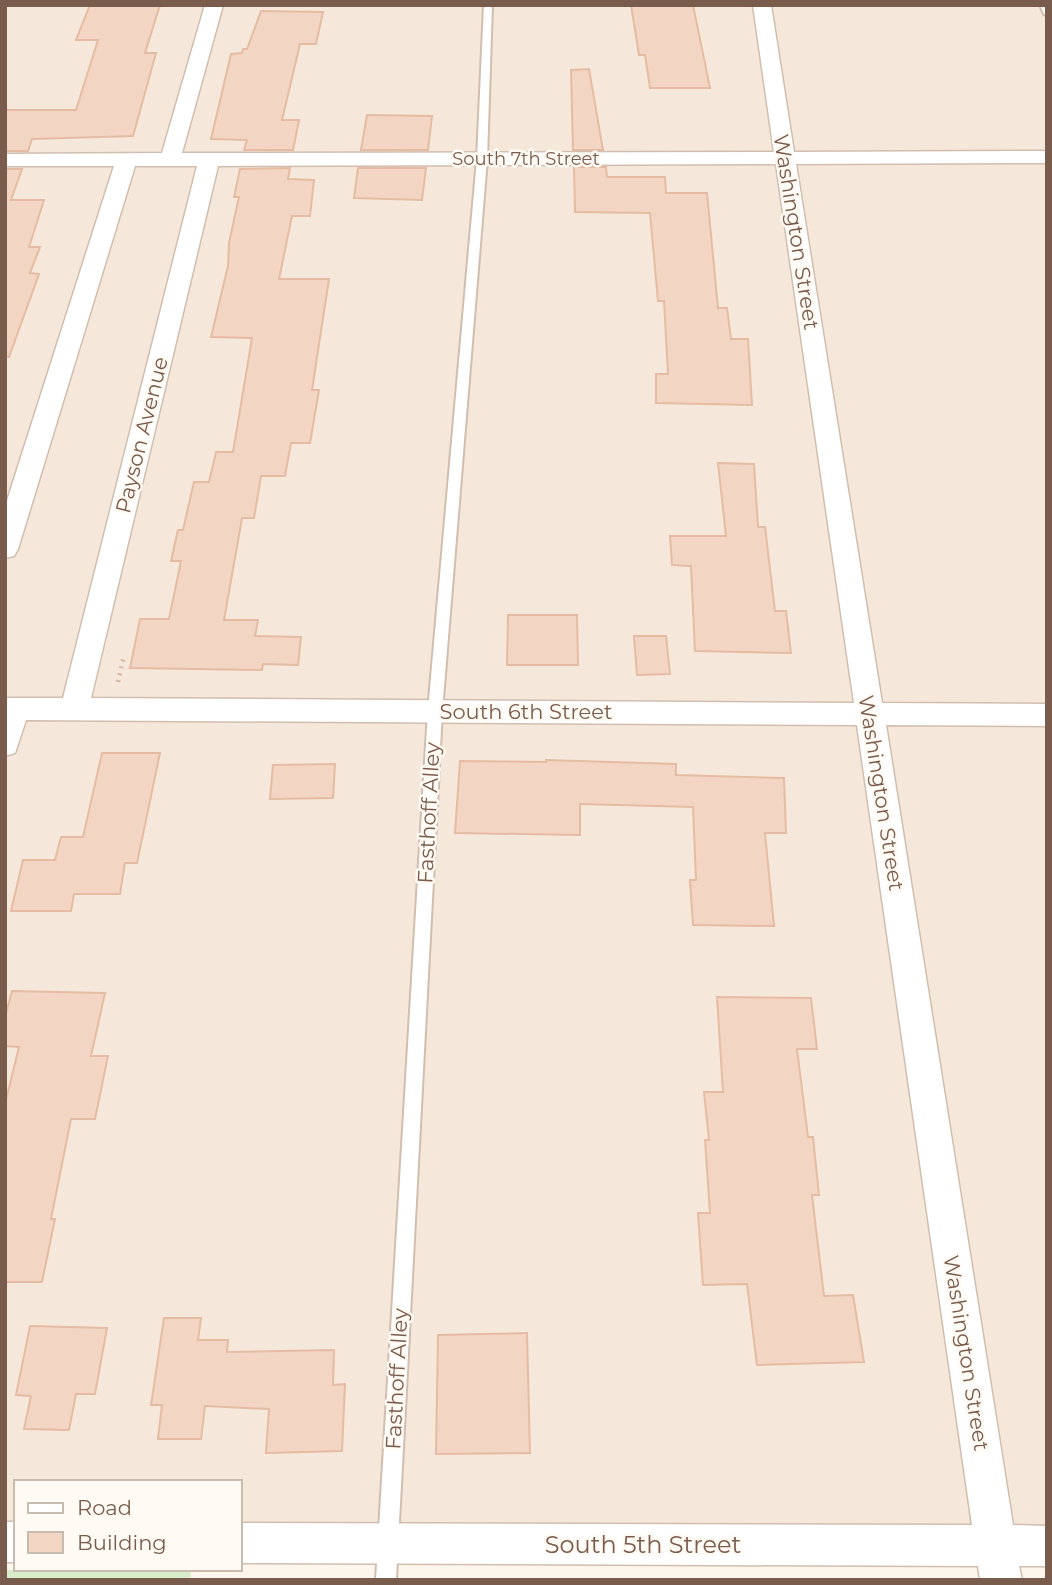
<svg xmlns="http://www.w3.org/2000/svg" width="1052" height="1585" viewBox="0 0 1052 1585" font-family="Montserrat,sans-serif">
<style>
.residential{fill:#f5e8da}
.green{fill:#d8ecc9}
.building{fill:#f3d5c3;stroke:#e6bba3;stroke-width:2}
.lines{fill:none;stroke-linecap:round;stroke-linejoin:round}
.service-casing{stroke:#d1beb0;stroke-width:4}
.minor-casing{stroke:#d1beb0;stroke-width:3}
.path{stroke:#d9b8a5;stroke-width:4.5;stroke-dasharray:2 5;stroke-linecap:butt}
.service{fill:#fff;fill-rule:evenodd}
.minor{fill:#fff;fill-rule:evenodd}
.labels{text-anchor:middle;stroke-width:5;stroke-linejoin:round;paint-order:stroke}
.far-street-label{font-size:18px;fill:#7a5c4d;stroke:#fffaf3}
.street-label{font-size:21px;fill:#7a5c4d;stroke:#fffaf3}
.near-street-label{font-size:24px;fill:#7a5c4d;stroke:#fffaf3}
</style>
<rect width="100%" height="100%" fill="#fdf6ec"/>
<!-- residential -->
<path class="residential" d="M5 5H1047V1546L240 1543V1482H16V1542H5Z"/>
<!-- green -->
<path class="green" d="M5 1570 191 1572 190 1580H5Z"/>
<!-- building -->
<path class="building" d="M90 5H160L145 53H156L133 136 32 139 28 151H5V110H76L98 40H76Z
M631 5H693L710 88H650L645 55H639Z
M261 11 323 12 316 44H300L282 120H299L293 150H244L247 140 211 139 231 54 242 53 243 49H247Z
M589 69 603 150H573L571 70Z
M367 115 432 116 428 150H361Z
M574 167H606L607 177H665L666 193H707L718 308H727L731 339H748L752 405 656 403V374H668L664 301H658L650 213 575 212Z
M290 168 288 179 314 180 310 216H292L279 279H329L312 390H319L310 443H291L285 476H261L254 518H242L224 620H258L255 636 301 637 298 665 263 664 262 670 130 668 140 619H169L181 561H171L178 530H183L194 482H209L216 452H233L252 338 211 337 228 266 229 243 239 197H234L240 169Z
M358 168H426L422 200 354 198Z
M5 169H22L11 200H44L29 247H40L30 273 39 274 9 357 5 356Z
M718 463 754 464 758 527H765L775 611H786L791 653 695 651 691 566 672 565 670 536H726Z
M508 615H577L578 665H507Z
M634 636H666L670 674 637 675Z
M102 753H160L137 863H125L120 894H74L71 911H11L23 860H55L61 837H83Z
M546 760 676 764V775L784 778 786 833H765L774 926 693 925 690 880H696L693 807 580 804V835L455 833 460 761 546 762Z
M335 764 333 798 270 799 273 765Z
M12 991 105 993 91 1056H108L95 1119H71L51 1219H55L42 1282H5V1104L19 1047 5 1046V1017Z
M717 997 811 998 817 1049H797L808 1137H813L819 1195H812L824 1296 853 1295 864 1362 757 1365 747 1284 703 1285 698 1213H710L705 1140H709L704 1092H723Z
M164 1318H201L198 1340H228L227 1352 334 1350 333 1385 345 1384 342 1451 266 1453 269 1409 205 1406 201 1439H158L162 1405H151Z
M30 1326 107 1328 95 1394H76L69 1430 24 1429 31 1396 16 1395Z
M527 1333 530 1453 436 1454 438 1335Z"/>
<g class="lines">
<!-- service casing -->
<g class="service-casing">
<path id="service" d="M484 5H492L487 159 442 711 396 1580H376L428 711 477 159Z
M1040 5H1047V15L1044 14Z"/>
</g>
<!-- minor casing -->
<g class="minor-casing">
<path id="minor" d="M205 5H223L182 153 774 152 753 5H771L794 152 1047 151V163L796 164 882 703 1047 704V726L886 725 1013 1525 1047 1526V1566H1019L1022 1580H980L978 1566 240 1563V1523L972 1525 857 725 26 720 15 753 5 756V698H63L197 166H135L18 549 14 556 5 558V507L114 166H5V154L162 153ZM776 164 854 703 91 698 218 166Z
M5 1522H16V1562H5Z"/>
</g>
<!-- path -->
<path class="path" d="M118 682 124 656"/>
<!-- service -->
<use href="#service" class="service"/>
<!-- minor -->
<use href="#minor" class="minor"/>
</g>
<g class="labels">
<!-- far-street labels -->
<g class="far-street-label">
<text x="526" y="165">South 7th Street</text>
</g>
<!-- street labels -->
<g class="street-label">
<text transform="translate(796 232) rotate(81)" y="7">Washington Street</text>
<text transform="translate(142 435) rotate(-76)" y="7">Payson Avenue</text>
<text x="526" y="719">South 6th Street</text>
<text transform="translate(881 793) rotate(81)" y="7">Washington Street</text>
<text transform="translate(429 813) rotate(-87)" y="7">Fasthoff Alley</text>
<text transform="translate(966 1353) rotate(81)" y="7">Washington Street</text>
<text transform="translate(397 1379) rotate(-87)" y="7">Fasthoff Alley</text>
</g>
<!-- near-street labels -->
<g class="near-street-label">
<text x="643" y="1553">South 5th Street</text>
</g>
</g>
<!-- border -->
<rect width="1052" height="1585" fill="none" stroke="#7a5c4d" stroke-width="14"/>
<!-- legend -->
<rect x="14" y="1480" width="228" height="91" fill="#fffaf3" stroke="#cabbb1" stroke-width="2"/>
<rect x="28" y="1503" width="35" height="10" fill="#ffffff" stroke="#cabbb1" stroke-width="2"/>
<text x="77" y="1515" font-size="21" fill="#7a5c4d">Road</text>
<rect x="28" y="1532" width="35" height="21" fill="#f3d5c3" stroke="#cabbb1" stroke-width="2"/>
<text x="77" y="1550" font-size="21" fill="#7a5c4d">Building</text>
</svg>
